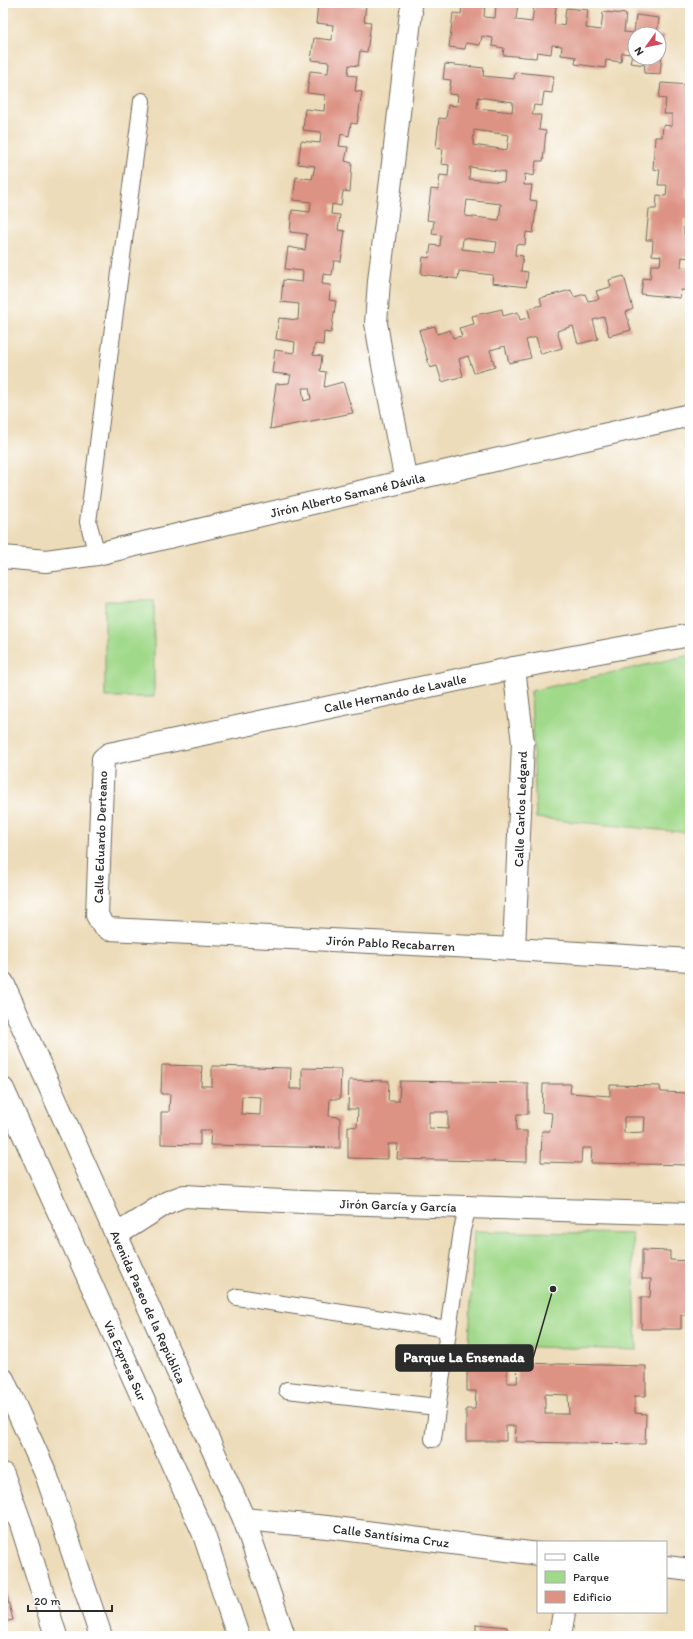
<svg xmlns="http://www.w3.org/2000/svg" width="693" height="1639" viewBox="0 0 693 1639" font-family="Itim,sans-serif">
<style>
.green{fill:#a1d98a;stroke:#66825a}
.building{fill:#dd9384;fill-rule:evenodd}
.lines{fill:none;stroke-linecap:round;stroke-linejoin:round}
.service-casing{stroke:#6f695d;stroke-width:18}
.minor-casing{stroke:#6f695d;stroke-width:24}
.primary-casing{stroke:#6f695d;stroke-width:24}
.trunk-casing{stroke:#6f695d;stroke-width:24}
.service{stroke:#fff;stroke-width:16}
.minor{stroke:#fff;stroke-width:22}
.primary{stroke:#fff;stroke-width:22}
.trunk{stroke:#fff;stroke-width:22}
.labels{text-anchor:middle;stroke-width:3;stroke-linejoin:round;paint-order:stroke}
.street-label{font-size:13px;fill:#2b2b2b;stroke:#fff}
.leader{fill:none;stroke:#2b2b2b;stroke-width:1.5}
.callout-dot{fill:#2b2b2b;stroke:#fff;stroke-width:1.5}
.callout{fill:#2b2b2b;stroke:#2b2b2b;stroke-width:1.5}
.callout-label{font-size:14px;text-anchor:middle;font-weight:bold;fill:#fff}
</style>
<rect width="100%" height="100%" fill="#fff"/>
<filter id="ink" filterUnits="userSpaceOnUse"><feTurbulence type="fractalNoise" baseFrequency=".025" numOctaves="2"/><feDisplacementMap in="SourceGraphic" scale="8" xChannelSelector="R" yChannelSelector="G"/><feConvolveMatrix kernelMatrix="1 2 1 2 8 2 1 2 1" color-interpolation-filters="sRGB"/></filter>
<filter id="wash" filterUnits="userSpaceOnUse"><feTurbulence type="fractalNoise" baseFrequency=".012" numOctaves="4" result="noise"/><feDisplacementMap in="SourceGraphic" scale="16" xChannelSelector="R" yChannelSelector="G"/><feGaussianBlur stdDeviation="0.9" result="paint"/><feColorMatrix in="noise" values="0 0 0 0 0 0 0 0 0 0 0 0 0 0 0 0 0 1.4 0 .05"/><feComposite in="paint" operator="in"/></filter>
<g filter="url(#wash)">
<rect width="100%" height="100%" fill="#eddcb9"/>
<!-- green -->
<path class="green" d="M105 601H154V697H105Z
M690 655V833L536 818 531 691Z
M474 1231 632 1234 637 1350 469 1345Z"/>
<g id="blocks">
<!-- building -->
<path class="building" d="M318 3H357V5L366 6 364 21 371 22 367 52 360 51 358 66 349 65 348 75 357 76 355 91 362 92 357 124 351 123 349 136 341 134 339 146 348 147 345 161 352 163 350 192 343 191 341 206 332 204 331 214 340 215 338 230 345 231 341 261H334L332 275 323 274 322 284 331 285 329 300 336 301 331 333 324 332 323 345 315 344 313 355 322 356 320 371 326 372 324 387 343 382 353 413 270 429 276 384 289 383 291 375 272 373 275 350 294 353 295 342 276 339 279 318 298 320 299 304 281 302 283 280 302 282 303 271 285 269 288 247 305 250 307 234 290 232 292 210 310 212 311 202 293 200 296 177 312 179 315 166 298 164 301 141 320 143 321 132 303 130 305 109 324 111 325 95 307 93 310 71 328 73 329 62 311 60 314 38 332 40 333 25 316 23ZM302 388H309L311 399 304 401Z
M462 3H485L484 17 495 18 496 3H518L516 20 532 22 534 4 556 6 554 24 564 26 566 8 588 10 586 28 601 30 603 12 626 14 624 32 634 33 636 15 659 18 657 34H635V58H659V35H664L660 74 644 73 645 65 630 63 632 54 622 53 621 62 606 60 605 68 575 64 576 57 561 55 562 46 552 45 551 54 537 52 536 58 503 55 504 48 492 46 493 38 482 36 480 45 466 43 465 49 449 47 453 13 461 14Z
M445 64 484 68 483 76 514 79 515 72 554 76 552 93 544 92 542 106 534 105 532 115H541L539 130 546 131 543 161H536L534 176 525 174 524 185H532L530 200 537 201 533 233 526 232 525 245 516 244 515 255 523 256 521 271 528 272 526 287 492 283 493 275 459 271 458 279 421 274 423 257 429 258 431 245 440 246 441 235 432 234 434 221 427 220 431 189 438 190 440 175 448 176 449 165 441 164 443 149 436 148 439 118 446 119 448 105 457 106 458 95 449 94 451 80 443 79ZM478 97 513 102 512 112 477 108ZM474 130 509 135 507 150 473 145ZM470 167 505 172 504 182 469 179ZM467 200 501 204 499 220 465 216ZM463 238 497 242 495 253 462 249Z
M661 83 690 85V149L688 165H690V187L687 186 686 197 690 198V220L684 219V234L690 235V258L682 257 681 267 690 268V291L681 290 680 298 641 294 643 278 650 279 651 265H660L661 256 652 255 653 240H646L649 209H656L657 195 666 196 667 185H658L660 170 653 169 655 137H662L663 125 672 126V114H664L666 99 659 98Z
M624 276 633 309 626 312 631 330 609 336 604 317 593 320 598 339 578 344 573 326 557 331 562 348 541 354 536 337 526 340 531 358 509 363 505 346 490 350 495 367 474 373 468 356 459 359 463 376 442 382 437 366 430 368 419 330 435 326 437 334 450 330 453 338 462 336 459 328 474 324 472 316 502 309 503 316 518 312 520 320 530 317 528 309 542 305 540 298 571 290 574 297 585 294 588 301 599 299 596 291 611 287 609 280Z
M162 1065 202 1066 201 1086H212V1066L291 1068 290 1089H302V1068L341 1069 340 1099H330L329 1116 340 1117V1148L210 1145 211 1130H200V1145L161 1144V1112H169L170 1094H161ZM242 1096 261 1097 260 1115 241 1114Z
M349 1080 389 1081 388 1101H399L400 1081 528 1083V1114H517L516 1131H527V1162L397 1159 398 1144H388V1159L348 1158V1126L357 1127 358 1109H348ZM429 1112H448V1129L429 1128Z
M543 1084H571L570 1093 610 1096V1085L660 1086 661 1092 690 1093V1165L591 1163 592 1148H582L581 1163 541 1162 542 1131H550L552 1113 542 1112ZM624 1117H645L644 1132 624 1133Z
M642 1250 670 1251V1260L690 1261V1315H681V1329H641V1297H650L651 1279H642Z
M467 1362 507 1363V1383H517L518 1363 646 1366V1396H635V1413L646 1414 645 1444 515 1442 516 1426H506V1441H466V1409H475L476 1391H467ZM545 1394 568 1395 569 1414H545Z
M3 1580 13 1620 3 1622Z
M476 1624 507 1627 508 1636H476Z"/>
</g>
</g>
<g filter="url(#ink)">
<use href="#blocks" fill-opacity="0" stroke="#6f695d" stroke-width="1"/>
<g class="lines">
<!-- service casing -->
<g class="service-casing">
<path id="service" d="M97 554 88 522 142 101
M237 1297 448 1329
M287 1390 437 1407
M433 1439 462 1230 468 1207"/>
</g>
<!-- minor casing -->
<g class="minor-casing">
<g id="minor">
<path d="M406 481 383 365 376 323 379 281 411 12"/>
<path id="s1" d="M3 557 46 561 97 554 469 466 690 415"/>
<path id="s2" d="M690 635 514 668 109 754 103 759 97 915 102 924 109 929 514 949 690 960"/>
<path d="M514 668 523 743 514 949"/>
<path id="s3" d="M116 1235 168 1202 184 1196 302 1202 690 1214"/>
<path id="s4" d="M244 1519 327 1527 538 1554"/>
<path d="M666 1567 690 1570"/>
<path d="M560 1636 564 1612"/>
</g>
</g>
<!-- primary casing -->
<g class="primary-casing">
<g id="primary">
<path id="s5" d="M3 983 244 1519 284 1636"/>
<path d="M3 1474 21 1524 56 1636"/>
</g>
</g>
<!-- trunk casing -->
<g class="trunk-casing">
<g id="trunk">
<path id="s6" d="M3 1089 203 1532 238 1636"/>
<path d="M3 1379 46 1474 101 1636"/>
</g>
</g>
<!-- service -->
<use href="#service" class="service"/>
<!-- minor -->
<use href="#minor" class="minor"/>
<!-- primary -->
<use href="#primary" class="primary"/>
<!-- trunk -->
<use href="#trunk" class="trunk"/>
</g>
</g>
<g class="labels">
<!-- street labels -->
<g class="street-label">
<text dy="5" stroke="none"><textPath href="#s1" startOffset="352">Jirón Alberto Samané Dávila</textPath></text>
<text transform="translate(395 693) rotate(-12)" y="5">Calle Hernando de Lavalle</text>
<text transform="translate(520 809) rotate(-88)" y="5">Calle Carlos Ledgard</text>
<text transform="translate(100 837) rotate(-88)" y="5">Calle Eduardo Derteano</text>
<text dy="5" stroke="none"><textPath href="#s2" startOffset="1058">Jirón Pablo Recabarren</textPath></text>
<text dy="5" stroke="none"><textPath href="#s3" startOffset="293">Jirón García y García</textPath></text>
<text dy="5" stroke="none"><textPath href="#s5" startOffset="355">Avenida Paseo de la República</textPath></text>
<text dy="5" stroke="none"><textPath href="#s6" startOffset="298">Via Expresa Sur</textPath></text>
<text dy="5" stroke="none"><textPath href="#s4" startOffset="148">Calle Santísima Cruz</textPath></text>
</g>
</g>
<!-- callouts -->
<path class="leader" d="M553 1289L533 1358"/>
<circle class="callout-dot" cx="553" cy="1289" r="4"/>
<rect class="callout" x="396" y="1345" width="137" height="26" rx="4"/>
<g class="callout-label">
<text x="464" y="1362">Parque La Ensenada</text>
</g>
<!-- margin -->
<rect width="693" height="1639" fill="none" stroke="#fff" stroke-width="16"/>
<!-- legend -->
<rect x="537" y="1541" width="130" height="72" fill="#ffffff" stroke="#aaaaaa"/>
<rect x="545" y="1554" width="20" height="6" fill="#ffffff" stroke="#aaaaaa"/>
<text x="573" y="1561" font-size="12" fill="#2b2b2b">Calle</text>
<rect x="545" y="1571" width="20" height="12" fill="#a1d98a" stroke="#aaaaaa"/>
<text x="573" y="1581" font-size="12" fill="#2b2b2b">Parque</text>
<rect x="545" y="1591" width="20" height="12" fill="#dd9384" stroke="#aaaaaa"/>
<text x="573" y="1601" font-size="12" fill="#2b2b2b">Edificio</text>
<!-- north arrow -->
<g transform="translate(647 46) rotate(237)"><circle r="19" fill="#ffffff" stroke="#aaaaaa"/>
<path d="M0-3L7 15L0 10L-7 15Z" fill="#d1495b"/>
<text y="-6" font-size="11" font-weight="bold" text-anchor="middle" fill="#2b2b2b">N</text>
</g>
<!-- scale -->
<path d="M28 1605v6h84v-6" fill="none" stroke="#2b2b2b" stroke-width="2"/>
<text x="34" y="1605" font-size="12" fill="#2b2b2b" stroke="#ffffff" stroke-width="3" paint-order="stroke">20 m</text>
</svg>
